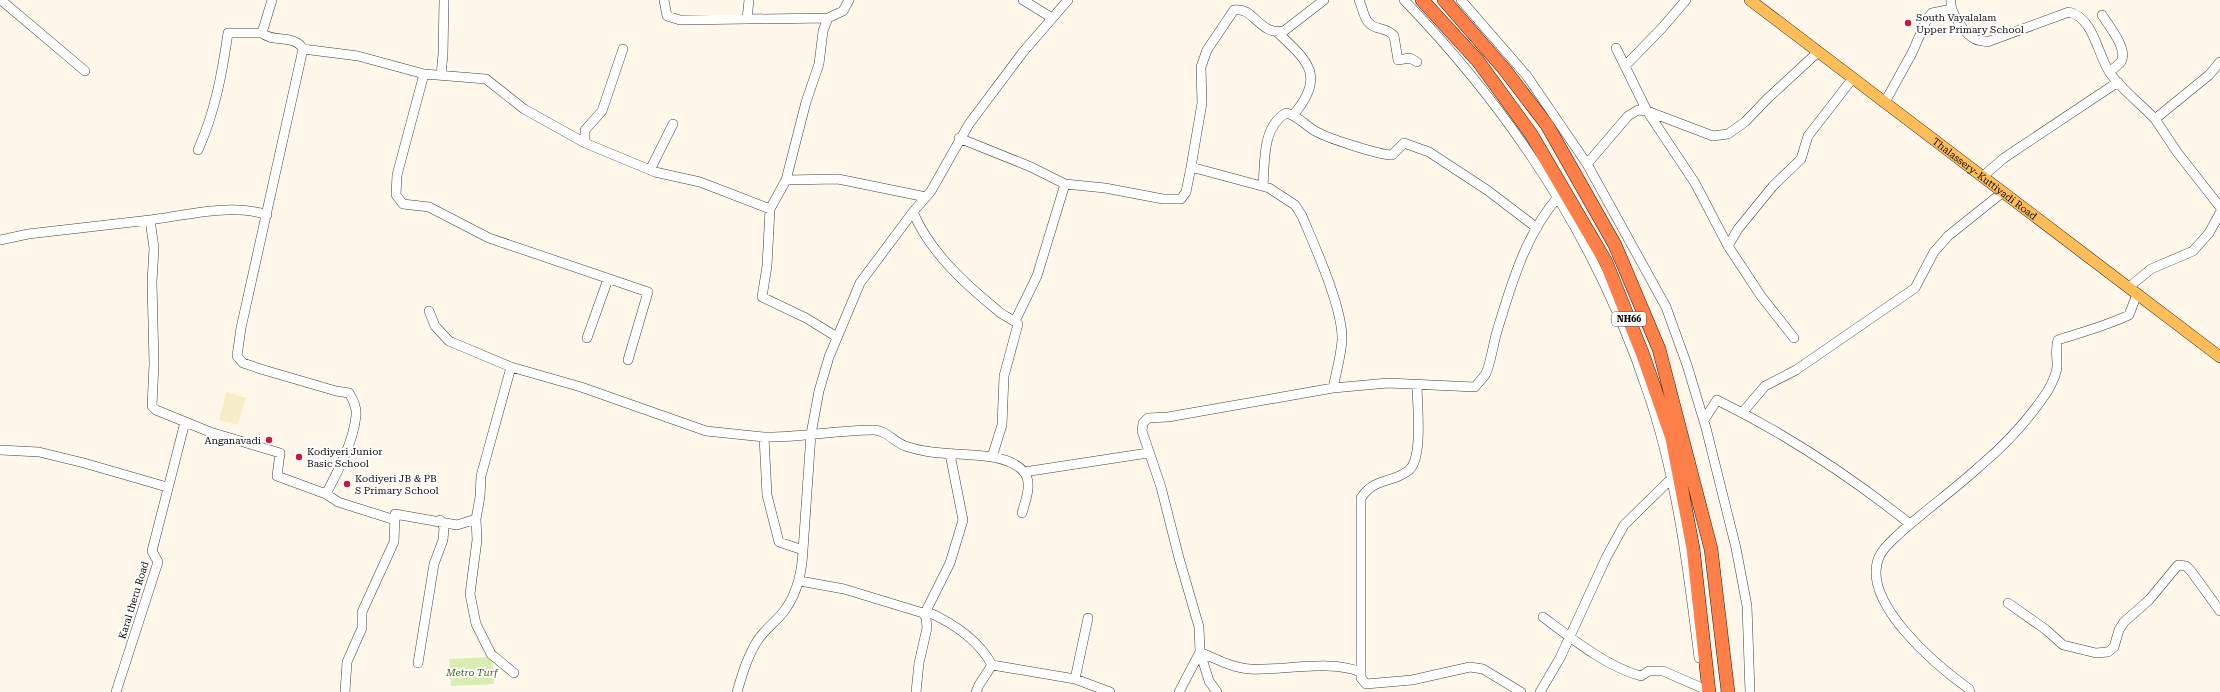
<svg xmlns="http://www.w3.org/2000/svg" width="2220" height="692" viewBox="0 0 2220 692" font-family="'Roboto Serif',serif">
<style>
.farmland{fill:#f7ecc8}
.green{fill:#d9ecb1}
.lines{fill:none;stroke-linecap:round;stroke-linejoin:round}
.minor-casing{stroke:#3f3f3f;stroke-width:10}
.major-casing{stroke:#1d1d1d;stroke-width:12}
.highway-casing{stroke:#1d1d1d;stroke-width:14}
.minor{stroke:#fff;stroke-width:9}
.major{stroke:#ffbd5a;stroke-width:11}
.highway{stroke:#ff7f48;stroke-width:13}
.poi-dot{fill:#c6193d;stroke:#fff;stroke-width:1.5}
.labels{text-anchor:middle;stroke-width:4;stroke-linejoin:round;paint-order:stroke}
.shield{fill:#fff;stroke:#555;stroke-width:1}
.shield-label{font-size:9px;font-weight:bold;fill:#0c0c0c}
.poi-label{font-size:10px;fill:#0c0c0c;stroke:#fff;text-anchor:start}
.street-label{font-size:10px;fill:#0c0c0c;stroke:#fff}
.park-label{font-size:10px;font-style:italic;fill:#356718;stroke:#fff}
</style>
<rect width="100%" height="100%" fill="#fff8ea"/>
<!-- farmland -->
<path class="farmland" d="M226 392 246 398 238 425 219 420Z"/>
<!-- green -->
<path class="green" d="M492 657 494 684 451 686 449 659Z"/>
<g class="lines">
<!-- minor casing -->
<g class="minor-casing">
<path id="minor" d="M1 0 85 71
M272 0 262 33C273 43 295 34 303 49L241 328 237 356 243 363 264 370 336 391 349 393C354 401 357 408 356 416 353 443 338 471 326 494
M664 0 667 16 680 20 828 18
M1023 0 1052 18
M1324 0 1284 31C1259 36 1254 6 1234 10L1207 50 1201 67 1202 103 1191 167 1269 188 1295 205 1302 216C1315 247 1343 308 1342 340 1341 356 1336 373 1333 388
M1359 0C1362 6 1364 19 1369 23 1376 31 1386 26 1394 36L1398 60 1410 58 1417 62
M1404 0C1512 112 1599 244 1648 393 1677 478 1688 568 1699 658
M1461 0 1527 76 1587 164 1666 307 1687 365 1706 428 1736 548 1747 606 1750 692
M1951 0C1949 11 1965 35 1975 39 1978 41 1984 41 1987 42L2069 12C2094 18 2097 54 2110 73 2122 90 2141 104 2155 119L2209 75 2220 62
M2102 15C2109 26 2130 51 2120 63 2117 66 2113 69 2110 71
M747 19 749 0
M1277 32C1308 61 1326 76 1294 114
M1616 48 1647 111 1695 183 1728 246 1761 296 1794 338
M303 49 358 56 424 74 486 79 524 109 585 143 655 172 700 182 770 209 786 180 838 179 926 197
M1625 66 1662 28 1686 0
M424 74 397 175 396 195 403 204 429 207 489 238 648 292 628 360
M441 75 443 54 444 0
M1885 102 1912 53 1927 19 1932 13 1952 9
M2155 119 2177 152 2220 207
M959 138 1031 167 1065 184 1105 188 1163 199H1181L1186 192 1191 167
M585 143V130L602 111 623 49
M198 150C215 112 222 74 228 33H262
M1587 164 1628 116 1638 110 1647 111 1713 136 1728 134 1745 122 1767 99 1818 52
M650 170 673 124
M1982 177 2004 158 2118 82
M786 180 806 102 819 64 823 31 828 18 843 11 849 0
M1263 186C1265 161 1262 127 1286 113 1297 115 1305 125 1315 131 1327 138 1379 155 1392 155L1404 143 1429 152 1487 190 1537 228
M770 209 767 266 762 297 806 318 837 337
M150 220C186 215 233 203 267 215
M0 240 28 234 150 220 154 248 152 282 154 364 152 406 156 410 210 432 280 453 277 476 326 494 338 502 395 520
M1728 246 1738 229 1773 186 1801 159 1808 136 1853 78
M2129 287 2151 269 2193 251 2209 233 2220 213
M429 311 435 326 449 341 511 367 581 387 706 431 764 437
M1015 321 1037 276 1065 184
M587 338 608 279
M1417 384C1417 403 1423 456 1410 469 1408 472 1401 475 1397 477 1382 482 1371 483 1361 498V678L1366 684 1412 680 1470 667 1483 669 1521 692
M1742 413 1765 386 1796 370 1915 288 1934 252 1948 236 2003 192
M1704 420 1717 400C1786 434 1850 476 1910 524
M0 450 39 452 84 463 167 487
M992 457 1002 425 1004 376 1018 324C1011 318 1003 316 997 310 965 284 929 251 913 212L931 191 969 124 1023 52 1068 0
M1024 472 1148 453
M476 519 477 540 470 594 476 624 491 654 514 673
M803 550 811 434 819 391 829 357 860 283 913 212
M800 581 844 589 923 613 926 618 927 628 919 663 916 692
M2008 603 2045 629 2063 645 2096 653 2108 652 2114 647 2119 630 2124 622 2149 600 2178 565 2186 566 2191 571 2220 611
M926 611C953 623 978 639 992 665L1075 679 1110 692
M923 613 926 611 950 563 963 520 950 454
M1543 617C1571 638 1607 667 1641 676L1649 671H1663L1702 688
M1200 652C1216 659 1233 668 1250 669 1281 671 1333 659 1360 672
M418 663 434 564 443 540 444 528 440 520
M1075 679 1088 618
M116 692 158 562 152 551 185 422
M345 692 347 662 362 628V612L394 542 395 514 457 525 476 519 480 497 481 476 511 367
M737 692C742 675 747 658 756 643 762 632 772 625 780 616 797 597 802 574 803 550L779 542 767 495 764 437C800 438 836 430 873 430 886 430 893 441 905 446 911 448 919 450 925 451 952 457 1005 449 1024 472 1033 483 1025 502 1022 513
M976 692 979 685 992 665
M1179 692 1200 652
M1217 692 1209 681 1200 652 1199 627 1179 558 1161 487 1142 431 1143 423 1148 418 1168 417 1333 388 1388 383 1475 387C1478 383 1482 379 1485 375 1490 368 1494 339 1498 328 1512 282 1526 234 1558 197
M1540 692 1560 658 1606 558 1624 525 1672 478
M1970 692 1969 689C1937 666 1860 602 1879 557 1883 547 1894 539 1901 532 1927 509 1955 489 1980 466 2005 445 2029 419 2047 392 2051 385 2058 373 2057 364 2057 355 2055 349 2058 340 2082 332 2106 326 2129 315L2137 294"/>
</g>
<!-- major casing -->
<g class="major-casing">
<g id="major">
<path id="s1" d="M1750 0 2220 357"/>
</g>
</g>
<!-- highway casing -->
<g class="highway-casing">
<path id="highway" d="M1422 0 1478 61 1531 134 1606 262 1643 355 1672 438 1693 548 1709 692
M1444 0 1505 70 1547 125 1615 245 1659 349 1711 549 1728 692"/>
</g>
<!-- minor -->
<use href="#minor" class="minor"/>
<!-- major -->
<use href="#major" class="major"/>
<!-- highway -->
<use href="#highway" class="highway"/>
</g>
<!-- markers -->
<g class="poi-dot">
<circle cx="1908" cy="23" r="4"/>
<circle cx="269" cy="440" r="4"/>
<circle cx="299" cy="457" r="4"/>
<circle cx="347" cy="484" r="4"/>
</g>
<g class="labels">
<!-- shield labels -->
<rect class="shield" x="1612" y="312" width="34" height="14" rx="3"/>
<g class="shield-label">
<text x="1629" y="322">NH66</text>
</g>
<!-- poi labels -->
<g class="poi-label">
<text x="1916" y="21">South Vayalalam<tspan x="1916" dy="12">Upper Primary School</tspan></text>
<text x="261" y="444" text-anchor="end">Anganavadi</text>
<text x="307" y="455">Kodiyeri Junior<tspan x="307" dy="12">Basic School</tspan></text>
<text x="355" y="482">Kodiyeri JB &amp; PB<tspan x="355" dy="12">S Primary School</tspan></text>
</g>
<!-- street labels -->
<g class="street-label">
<text dy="4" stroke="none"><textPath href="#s1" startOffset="295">Thalassery-Kuttiyadi Road</textPath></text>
<text transform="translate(133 600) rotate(-73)" y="4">Karal theru Road</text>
</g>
<!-- park labels -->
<g class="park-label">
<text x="472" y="676">Metro Turf</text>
</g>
</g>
</svg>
